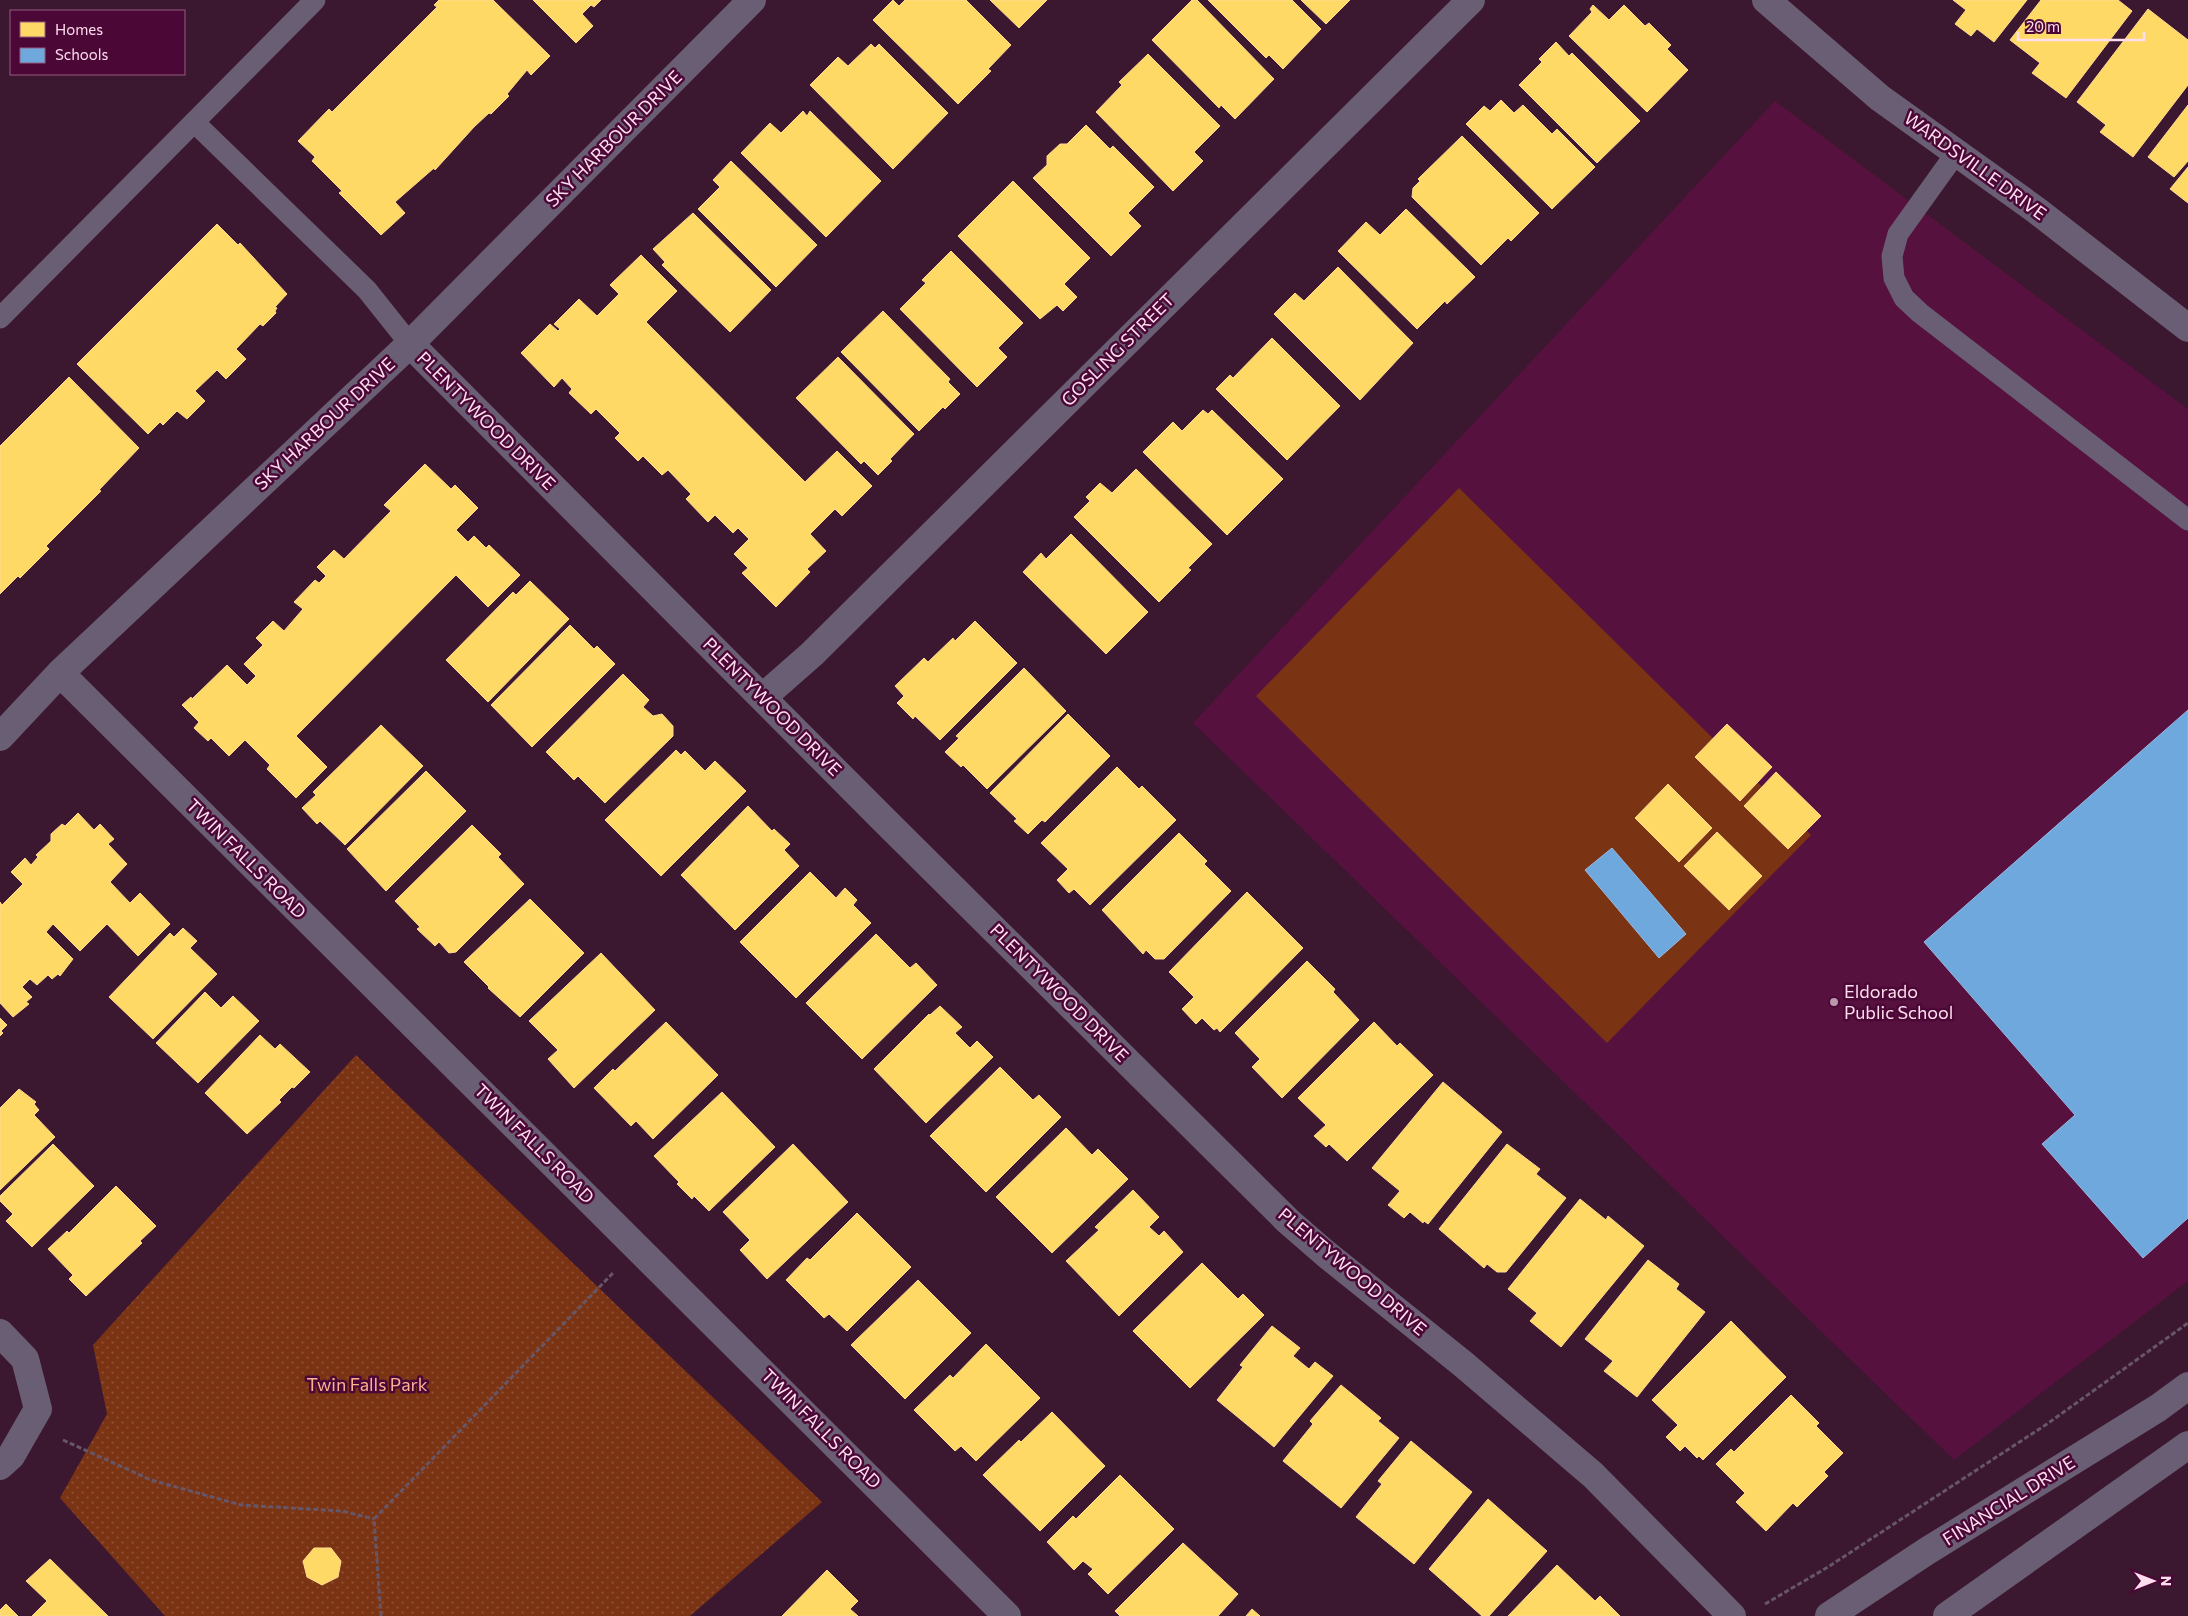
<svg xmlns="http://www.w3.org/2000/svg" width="2188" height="1616" viewBox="0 0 2188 1616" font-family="Commissioner,sans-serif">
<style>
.built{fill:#56113f}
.green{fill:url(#green-dots)}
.pitch{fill:#7a3414}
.homes{fill:#ffd966;stroke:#ffda8f}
.schools{fill:#6fa8dc;stroke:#9ab8e1}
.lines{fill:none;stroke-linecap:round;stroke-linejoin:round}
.path{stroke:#665668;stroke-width:3;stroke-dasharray:5 2.5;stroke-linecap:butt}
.service{stroke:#695e73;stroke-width:21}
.minor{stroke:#695e73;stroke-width:28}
.tertiary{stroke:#695e73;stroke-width:28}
.poi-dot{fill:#ba98ac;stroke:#4b0836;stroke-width:2}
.labels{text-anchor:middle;stroke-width:5;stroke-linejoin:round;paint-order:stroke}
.street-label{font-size:18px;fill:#feddee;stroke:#4b0836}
.poi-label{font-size:18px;fill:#feddee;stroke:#4b0836;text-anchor:start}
.park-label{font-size:18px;fill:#fcb291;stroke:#4b0836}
</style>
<defs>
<pattern id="green-dots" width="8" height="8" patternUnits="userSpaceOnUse" patternTransform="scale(1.25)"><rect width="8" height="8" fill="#7a3414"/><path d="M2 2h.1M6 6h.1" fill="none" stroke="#8e5136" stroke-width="1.8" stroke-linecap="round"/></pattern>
</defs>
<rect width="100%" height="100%" fill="#3c1730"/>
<!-- built -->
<path class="built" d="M1775 101 2188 409V1281L1954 1460 1193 723Z"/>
<!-- green -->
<path class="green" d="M356 1055 822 1502 690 1616H165L60 1498 107 1414 93 1345Z"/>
<!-- pitch -->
<path class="pitch" d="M1459 488 1811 835 1607 1043 1256 696Z"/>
<!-- homes -->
<path class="homes" d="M439 0H493L550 56 531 75 527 70 507 94 509 96 491 114 489 113 474 127 435 170 434 168 395 202 405 213 381 235 339 193 342 191 312 161 315 157 298 141 329 109 332 112 437 7 434 5Z
M533 0H601L594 7 591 5 582 14 593 26 576 43Z
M893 0 899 6 905 0H966L1011 45 988 69 991 71 958 104 873 20Z
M990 0H1047L1019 28Z
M1192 0H1197L1274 79 1235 119 1221 105 1219 108 1152 40Z
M1208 0H1292L1321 29 1283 69 1269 55 1266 58Z
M1301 0H1350L1326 24Z
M1953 0H2027L1994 42 1977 29 1971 36 1955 24 1966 10Z
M2041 0H2118L2132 11 2066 98 2032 73 2040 63 2010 40Z
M1593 5 1609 20 1624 5 1645 26 1649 23 1671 45 1667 49 1688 70 1647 112 1569 36 1592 12 1590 9Z
M2148 9 2188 40V85L2133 157 2100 132 2106 125 2077 102Z
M1556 42 1569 56 1572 53 1640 121 1597 163 1519 85 1542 62 1539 59Z
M871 44 875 48 879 44 948 113 893 169 810 85 838 57 848 66Z
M1148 54 1220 126 1194 152 1203 161 1173 191 1096 112 1122 85 1119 82Z
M1501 100 1514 113 1523 105 1552 134 1557 129 1595 167 1552 209 1466 124 1484 106 1490 111Z
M2188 105V161L2174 177 2148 157Z
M803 111 807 116 810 111 881 181 826 237 741 153 770 123 781 133Z
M1086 125 1110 149 1113 146 1154 187 1128 213 1141 226 1111 256 1033 178 1047 165V156L1060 144H1067Z
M1462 136 1539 213 1511 241 1508 238 1481 265 1412 197 1413 188 1420 181 1418 179Z
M731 161 817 245 776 287 698 209 720 187 713 180Z
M2188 167V203L2170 189Z
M1013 181 1090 258 1064 284 1077 297 1063 311 1057 305 1040 319 958 236Z
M1406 209 1475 277 1447 304 1445 301 1417 329 1338 251 1366 222 1380 235Z
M693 213 771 290 730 332 662 265 665 262 653 249Z
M217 224 238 245 240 243 287 294 275 307 277 308 275 311 276 313 263 326 260 324 236 349 246 359 226 379 217 370 195 391 205 401 187 419 177 411 163 425 160 422 148 434 77 364Z
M951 251 1023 323 998 348 1007 357 977 387 900 309 926 283 922 280Z
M641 255 677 291 646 322 793 470 805 482 837 451 872 486 842 516 835 509 810 534 826 551 807 569 810 572 776 607 742 573 748 568 734 554 749 539 738 528 733 533 715 515 708 522 686 499 691 494 668 470 662 475 643 456 638 461 615 438 620 433 596 409 591 414 569 393 572 389 562 378 554 387 521 353 550 324 558 331 560 329 554 324 579 299 597 316 619 294 610 285Z
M1338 267 1413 343 1360 400 1274 314 1295 293 1304 301Z
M883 311 950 379 948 382 960 394 945 409 943 407 919 431 841 352Z
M1272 338 1340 406 1287 460 1216 389 1230 375 1233 378Z
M838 357 914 434 890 459 892 461 878 475 864 461 861 464 796 398Z
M69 377 139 448 99 490 101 491 46 546 49 549 20 578 18 576 0 594V446Z
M1203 410 1208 414 1212 410 1283 479 1227 535 1143 452 1173 422 1182 431Z
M425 464 451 489 455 485 478 508 456 530 468 542 474 536 486 548 489 545 520 575 488 607 456 575 296 736 327 767 296 798 267 769 270 765 245 740 229 756 211 738 208 741 194 728 199 722 182 705 191 697 192 699 227 665 247 685 256 676 244 664 263 645 256 638 273 621 284 631 303 609 294 602 315 580 319 583 326 576 317 567 334 550 344 559 391 511 384 505Z
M1136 469 1212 544 1188 568 1191 570 1159 602 1074 517 1090 501 1086 497 1100 483 1112 493Z
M1071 534 1148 612 1106 654 1023 572 1041 553 1046 559Z
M530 581 569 619 488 702 446 660 513 592 516 595Z
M975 621 1017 663 940 740 915 716 913 719 897 703 904 696 895 686 924 658 928 662 953 638 955 641Z
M570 625 594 649 597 646 615 664 532 747 491 705Z
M1024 668 1066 711 987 789 963 765 961 767 945 752 959 738 956 736Z
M623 674 649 700 643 707 653 716 662 714 673 726V736L605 803 578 776 574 780 546 752Z
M1068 714 1110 756 1045 822 1042 820 1028 834 1014 821 1017 819 990 793Z
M1727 724 1772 767 1740 801 1695 757Z
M381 725 423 766 345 845 320 821 317 824 302 808 316 795 313 792Z
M676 750 681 755 685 751 705 771 715 761 746 791 661 876 605 820Z
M1117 767 1139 789 1142 786 1176 820 1090 905 1074 889 1069 893 1057 880 1068 869 1041 843Z
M426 771 466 811 386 891 347 849Z
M1776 772 1821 816 1788 849 1744 806Z
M1668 784 1712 828 1679 862 1635 818Z
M748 806 772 831 774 829 790 844 784 850 799 866 735 930 681 875Z
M78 813 94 830 100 824 114 839 108 844 127 864 110 882 130 903 140 893 170 924 138 956 107 924 80 951 53 924 46 932 73 959 60 976 58 974 52 979 48 975 37 985 30 979 22 987 32 997 26 1002 29 1004 13 1017 0 1003V902L2 905 23 884 11 872 25 858 31 865 38 857 36 855 51 841V834L62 824 65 826Z
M472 825 501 854 498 857 524 884 456 952 449 953 439 942 435 946 417 929 420 927 395 901Z
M1717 832 1762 876 1729 910 1684 866Z
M1179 833 1207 861 1204 864 1231 891 1164 959H1155L1146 950 1143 954 1102 910Z
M810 872 836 898 845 888 857 900 853 905 871 923 796 998 740 942Z
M1247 892 1303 948 1220 1032 1217 1028 1214 1030 1202 1018 1196 1024 1182 1009 1194 997 1169 972Z
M530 899 584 953 520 1017 488 988 489 987 464 962Z
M183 928 197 941 190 948 217 974 153 1039 109 997 170 933 174 937Z
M876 934 910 968 916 963 937 985 862 1059 806 1003Z
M601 953 655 1010 574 1088 548 1059 558 1050 529 1021Z
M1307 961 1335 989 1333 992 1359 1020 1282 1098 1252 1067 1260 1059 1235 1033Z
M205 992 221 1008 233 996 259 1021 198 1083 156 1043Z
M940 1006 962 1027 955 1033 970 1048 977 1041 993 1057 926 1123 874 1069 929 1014 930 1015Z
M0 1018 7 1025 1 1031 3 1033 0 1036Z
M666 1022 718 1075 653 1139 636 1121 631 1126 594 1088 613 1069 615 1071Z
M1374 1022 1397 1046 1400 1043 1433 1075 1347 1161 1329 1144 1326 1147 1314 1136 1326 1125 1298 1098Z
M260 1035 275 1049 280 1044 310 1072 294 1088 292 1087 279 1100 281 1102 247 1134 205 1093Z
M1000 1067 1033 1100 1039 1095 1061 1117 986 1192 930 1136Z
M1443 1082 1502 1132 1428 1224 1424 1221 1423 1223 1410 1212 1404 1218 1388 1205 1400 1191 1372 1168Z
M19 1089 36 1102 34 1104 39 1110 34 1115 55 1137 0 1190V1108Z
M722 1092 775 1147 709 1211 694 1196 692 1199 677 1184 679 1182 654 1156Z
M1066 1128 1092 1155 1098 1149 1128 1179 1052 1253 996 1197Z
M53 1144 94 1186 32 1247 6 1221 13 1214 0 1201V1196Z
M793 1144 848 1202 767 1279 740 1250 750 1240 723 1212Z
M1507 1144 1540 1169 1536 1174 1566 1198 1506 1272H1497L1487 1264 1484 1268 1439 1229Z
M116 1186 156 1226 140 1241 142 1243 86 1296 69 1279 73 1275 48 1249 67 1231 69 1233Z
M1133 1190 1159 1217 1149 1227 1159 1236 1164 1231 1183 1252 1119 1316 1066 1261 1099 1230 1095 1227Z
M1580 1199 1606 1220 1608 1216 1644 1246 1561 1347 1530 1321 1537 1313 1508 1289Z
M857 1213 911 1267 847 1331 829 1314 824 1318 786 1280 807 1258 810 1260Z
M1648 1260 1679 1284 1676 1289 1705 1312 1637 1397 1604 1371 1613 1361 1585 1339Z
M1202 1263 1238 1299 1243 1294 1264 1315 1190 1388 1133 1331Z
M918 1280 971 1333 905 1399 851 1345Z
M1731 1321 1786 1377 1703 1460 1699 1456 1697 1458 1685 1446 1680 1451 1666 1437 1678 1425 1652 1400Z
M1272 1326 1300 1348 1293 1356 1309 1369 1315 1362 1333 1376 1274 1447 1217 1400 1243 1367 1240 1365Z
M986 1344 1040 1398 976 1461 961 1446 955 1451 914 1410 950 1375 953 1378Z
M1341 1385 1381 1418 1378 1421 1399 1438 1341 1508 1283 1461 1313 1424 1310 1421Z
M1791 1395 1819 1423 1816 1426 1843 1453 1824 1472 1828 1476 1797 1507 1793 1503 1766 1531 1736 1502 1745 1493 1716 1464 1731 1449 1734 1452Z
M1052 1412 1105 1466 1040 1531 983 1475 1019 1440 1021 1442Z
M1411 1441 1472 1492 1414 1564 1356 1517 1382 1484 1378 1481Z
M1120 1475 1174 1529 1108 1594 1088 1574 1093 1569 1083 1561 1074 1570 1047 1542 1073 1516 1076 1519Z
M1488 1499 1547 1551 1489 1616H1482L1429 1569Z
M1183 1543 1238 1594 1218 1616H1120L1115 1611Z
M314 1548H331L341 1561 338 1577 322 1585 307 1577 303 1561Z
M50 1559 108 1616H32L47 1601 26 1581Z
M1557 1565 1595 1601 1600 1596 1620 1616H1508Z
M827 1570 858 1601 850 1609 858 1616H782Z
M6 1604 18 1616H0V1610Z
M1252 1609 1260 1616H1246Z"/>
<!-- schools -->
<path class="schools" d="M2188 710V1218L2143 1258 2042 1144 2075 1115 1924 942Z
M1612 848 1686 934 1659 958 1585 870Z"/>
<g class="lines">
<!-- path -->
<path class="path" d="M63 1440 151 1480 241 1505 342 1511 374 1519
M1765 1604 1828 1567 2047 1424 2188 1323
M381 1616 374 1519 613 1273"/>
<!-- service -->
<path class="service" d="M194 122 367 290 410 344
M1956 153 1898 234 1892 256 1894 278 1904 298 1920 313 2188 520
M0 318 315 0"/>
<!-- minor -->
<path class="minor" d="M1766 0 1880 98 2036 210 2188 328
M410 344 883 819 1288 1221 1326 1254 1463 1364 1593 1475 1732 1616
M60 673 1007 1616
M763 697 812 654 1471 0
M0 737 60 673 410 344 752 0
M0 1333 25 1359 38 1409 11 1456 0 1466"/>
<!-- tertiary -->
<path class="tertiary" d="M1829 1616 1927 1551 2158 1408 2188 1386
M1947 1616 2188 1445"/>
</g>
<!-- markers -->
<circle class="poi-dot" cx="1834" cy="1002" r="5"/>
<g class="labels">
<!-- street labels -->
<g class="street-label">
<text transform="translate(614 139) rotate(-45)" y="6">SKY HARBOUR DRIVE</text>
<text transform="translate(1975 166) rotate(36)" y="6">WARDSVILLE DRIVE</text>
<text transform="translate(1118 350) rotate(-45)" y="6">GOSLING STREET</text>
<text transform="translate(486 421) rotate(45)" y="6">PLENTYWOOD DRIVE</text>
<text transform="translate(325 424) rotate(-43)" y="6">SKY HARBOUR DRIVE</text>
<text transform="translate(772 707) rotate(45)" y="6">PLENTYWOOD DRIVE</text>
<text transform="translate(246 859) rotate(45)" y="6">TWIN FALLS ROAD</text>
<text transform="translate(1059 993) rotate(45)" y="6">PLENTYWOOD DRIVE</text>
<text transform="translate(534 1144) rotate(45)" y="6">TWIN FALLS ROAD</text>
<text transform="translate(1352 1272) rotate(40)" y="6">PLENTYWOOD DRIVE</text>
<text transform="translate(821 1429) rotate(45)" y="6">TWIN FALLS ROAD</text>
<text transform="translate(2009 1501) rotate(-32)" y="6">FINANCIAL DRIVE</text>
</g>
<!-- poi labels -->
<g class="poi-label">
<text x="1844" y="998">Eldorado<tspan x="1844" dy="21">Public School</tspan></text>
</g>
<!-- park labels -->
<g class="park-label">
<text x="367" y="1391">Twin Falls Park</text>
</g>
</g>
<!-- legend -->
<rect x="10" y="10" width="175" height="65" fill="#4b0836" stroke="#935d80"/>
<rect x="20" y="22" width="25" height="15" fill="#ffd966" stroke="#935d80"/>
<text x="55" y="35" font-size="15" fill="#feddee">Homes</text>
<rect x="20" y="48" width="25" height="15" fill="#6fa8dc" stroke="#935d80"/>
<text x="55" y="60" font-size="15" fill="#feddee">Schools</text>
<!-- north arrow -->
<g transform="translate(2153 1581) rotate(90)" stroke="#4b0836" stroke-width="4" paint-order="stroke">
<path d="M0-4L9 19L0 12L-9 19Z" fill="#feddee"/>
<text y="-8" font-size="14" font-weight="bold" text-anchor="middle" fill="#feddee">N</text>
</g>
<!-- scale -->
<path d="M2018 32v8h126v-8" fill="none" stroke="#feddee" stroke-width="2.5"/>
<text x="2026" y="32" font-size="15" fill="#feddee" stroke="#4b0836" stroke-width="4" paint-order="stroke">20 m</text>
</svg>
